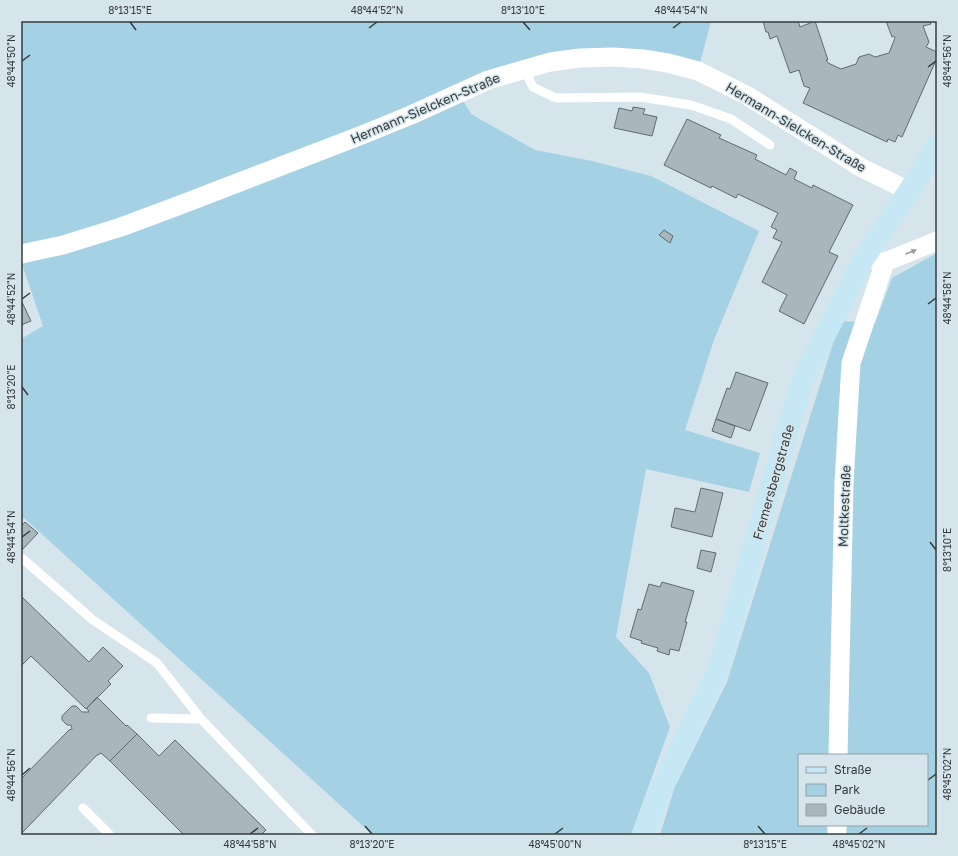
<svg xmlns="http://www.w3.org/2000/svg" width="958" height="856" viewBox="0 0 958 856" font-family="'Golos Text',sans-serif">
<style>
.green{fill:#a4d1e4;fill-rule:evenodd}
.building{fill:#a9b7bd;stroke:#5f6b71}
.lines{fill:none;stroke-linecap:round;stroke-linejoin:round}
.lane{stroke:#fff;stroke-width:9}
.street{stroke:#fff;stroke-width:19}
.secondary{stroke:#c5e8f4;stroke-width:22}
.oneway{fill:#9a9d9e}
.ticks{fill:none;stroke:#353b3d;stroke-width:1.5}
.labels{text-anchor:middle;stroke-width:3;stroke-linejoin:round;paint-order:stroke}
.street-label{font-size:13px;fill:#353b3d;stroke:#d6e5eb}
.neatline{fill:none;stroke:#353b3d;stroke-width:1.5}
.ticks-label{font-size:10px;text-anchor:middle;fill:#353b3d}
</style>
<rect width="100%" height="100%" fill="#d6e5eb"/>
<!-- green -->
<path class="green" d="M21 21H711L698 71 613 57 458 92 471 114 535 150 592 161 651 176 759 231 714 340 685 430 760 453 749 492 646 469 616 637 649 673 670 727 631 835H373L24 518 21 521V339L43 326 22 264 64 251 21 254Z
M937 253V835H660L674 789 727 682 840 321 875 323 892 278ZM799 755H927V825H799Z"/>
<!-- building -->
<path class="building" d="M763 21H799H798L800 27 815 21 828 60H826L828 63 841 69 856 64 859 57 869 54 875 57 889 53 895 38 894 36 892 37 886 21H930L931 24 923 26 929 42 926 47 937 52V58L902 137 898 135 895 142 888 139 887 142 803 103 810 88 804 86 799 70 790 73 777 36 770 39 768 32H766Z
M633 107 645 109 643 114 657 117 652 136 614 128 619 108 632 111Z
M687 119 721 135 719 138 757 155 755 159 786 175 790 168 797 172 794 179 812 188 813 185 853 205 829 252 838 256 804 324 779 311 787 295 762 282 782 242 773 238 777 230 771 227 778 213 738 194 736 198 712 186 711 188 664 165Z
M664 230 673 236 670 243 659 235Z
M21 300 31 321 21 325Z
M736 372 768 383 750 431 716 419 727 388 730 389Z
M716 419 735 426 731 438 712 431Z
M701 488 723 493 712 537 671 527 675 508 695 512Z
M25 522 38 533 21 551V526Z
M701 550 716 553 711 572 697 568Z
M662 582 694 591 685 622H687L679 651 670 649 669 655 657 651 658 648 641 643 642 641 630 637 638 609 641 610 649 584 660 587Z
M21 596 89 662 103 647 123 666 108 681 111 684 86 709 31 656 21 666Z
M97 697 126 726 127 725 137 734 110 761 101 753 96 756 21 834V779L69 730 72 729 71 725H67L62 720V716L72 706H76L82 712H89L87 708Z
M137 734 159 756 175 740 266 830 261 835H184L110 761Z"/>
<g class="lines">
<!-- lane -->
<path class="lane" d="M524 69 533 87 556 98 640 97 691 105 731 119 770 145
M21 561 23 559 93 620 157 663 201 719
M151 718 201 719 312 835
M83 808 110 835"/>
<!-- street -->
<path class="street" d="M21 254 63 245 121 227 180 205 362 135 411 115 488 80 550 62 580 58 613 57 643 59 668 63 698 71 746 95 862 168 909 191
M873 260 885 262 937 241
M838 755 844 483 851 363 885 262
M837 835V825"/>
<!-- secondary -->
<path class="secondary" d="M643 835 658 796 718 670 802 380 864 258 909 191 937 146"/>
</g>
<!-- one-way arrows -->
<defs><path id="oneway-solid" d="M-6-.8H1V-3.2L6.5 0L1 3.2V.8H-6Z"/></defs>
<use class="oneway" href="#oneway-solid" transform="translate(911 252) rotate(-23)"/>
<!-- ticks -->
<path class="ticks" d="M130 22 136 30M523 22 530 30M369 28 377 22M673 28 681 22M22 61 30 55M928 67 936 61M22 299 30 293M928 304 936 298M22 387 28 395M22 537 30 531M930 542 936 550M22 775 30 768M928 780 936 774M365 826 372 834M758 826 765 834M250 834 258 828M555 834 563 828M859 834 867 828"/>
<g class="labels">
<!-- street labels -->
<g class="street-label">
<text transform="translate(425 108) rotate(-23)" y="5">Hermann-Sielcken-Straße</text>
<text transform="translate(796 127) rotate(31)" y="5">Hermann-Sielcken-Straße</text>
<text transform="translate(773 482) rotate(-74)" y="5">Fremersbergstraße</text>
<text transform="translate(844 506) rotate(-88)" y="5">Moltkestraße</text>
</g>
</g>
<!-- border -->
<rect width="958" height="856" fill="none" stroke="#d6e5eb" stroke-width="44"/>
<!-- legend -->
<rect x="798" y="754" width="130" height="72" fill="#d6e5eb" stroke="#96a1a5"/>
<rect x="806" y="767" width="20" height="6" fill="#c5e8f4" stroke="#96a1a5"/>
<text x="834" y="774" font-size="12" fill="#353b3d">Straße</text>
<rect x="806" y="784" width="20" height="12" fill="#a4d1e4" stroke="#96a1a5"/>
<text x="834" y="794" font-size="12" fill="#353b3d">Park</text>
<rect x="806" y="804" width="20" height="12" fill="#a9b7bd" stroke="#96a1a5"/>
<text x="834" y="814" font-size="12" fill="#353b3d">Gebäude</text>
<rect x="22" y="22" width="914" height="812" class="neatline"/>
<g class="ticks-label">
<text x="130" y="14">8°13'15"E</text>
<text x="377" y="14">48°44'52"N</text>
<text x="523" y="14">8°13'10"E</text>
<text x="681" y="14">48°44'54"N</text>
<text transform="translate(947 61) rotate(-90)" y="4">48°44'56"N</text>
<text transform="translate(11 61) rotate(-90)" y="4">48°44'50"N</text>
<text transform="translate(947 298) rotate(-90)" y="4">48°44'58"N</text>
<text transform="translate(11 299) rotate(-90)" y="4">48°44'52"N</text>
<text transform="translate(11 387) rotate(-90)" y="4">8°13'20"E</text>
<text transform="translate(11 537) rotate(-90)" y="4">48°44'54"N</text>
<text transform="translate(947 550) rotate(-90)" y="4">8°13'10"E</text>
<text transform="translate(947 774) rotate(-90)" y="4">48°45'02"N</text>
<text transform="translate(11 775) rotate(-90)" y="4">48°44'56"N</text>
<text x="250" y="848">48°44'58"N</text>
<text x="372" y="848">8°13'20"E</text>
<text x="555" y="848">48°45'00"N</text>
<text x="765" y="848">8°13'15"E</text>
<text x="859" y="848">48°45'02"N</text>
</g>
</svg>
